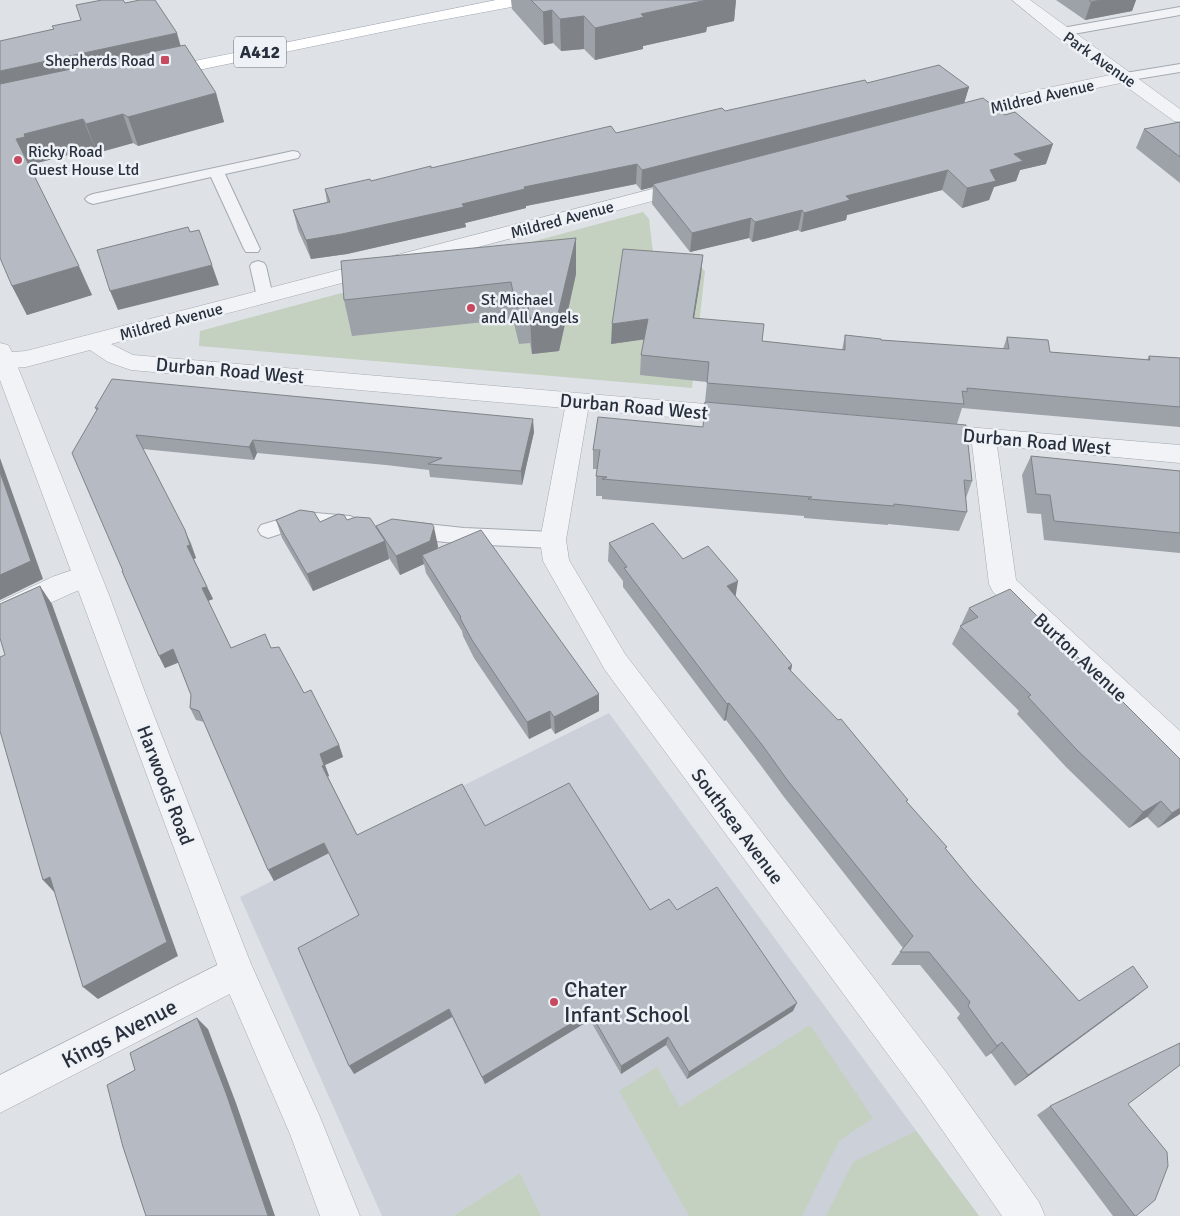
<svg xmlns="http://www.w3.org/2000/svg" width="1180" height="1216" viewBox="0 0 1180 1216" font-family="Signika,sans-serif">
<style>
.built{fill:#ccd1d9}
.green{fill:#c4d0c0}
.lines{fill:none;stroke-linecap:round;stroke-linejoin:round}
.service-casing{stroke:#a4a9b1;stroke-width:2}
.minor-casing{stroke:#a4a9b1;stroke-width:1}
.tertiary-casing{stroke:#a4a9b1;stroke-width:1}
.primary-casing{stroke:#9ea7b2;stroke-width:1}
.service{fill:#f1f3f6;fill-rule:evenodd}
.minor{fill:#f1f3f6;fill-rule:evenodd}
.tertiary{fill:#f1f3f6;fill-rule:evenodd}
.primary{fill:#fff;fill-rule:evenodd}
.wall{fill:#9da1a8}
.shaded-wall{fill:#7f8388}
.building{fill:#b6bbc3;stroke:#7f8388}
.poi-dot{fill:#c6495f;stroke:#eef1f5;stroke-width:2}
.labels{text-anchor:middle;stroke-width:5;stroke-linejoin:round;paint-order:stroke}
.far-street-label{font-size:16px;fill:#28303d;stroke:#eef1f5}
.far-poi-label{font-size:16px;fill:#28303d;stroke:#eef1f5;text-anchor:start}
.shield{fill:#eef1f5;stroke:#636a74;stroke-width:1}
.shield-label{font-size:18px;font-weight:bold;fill:#28303d}
.street-label{font-size:19px;fill:#28303d;stroke:#eef1f5}
.near-poi-label{font-size:22px;fill:#28303d;stroke:#eef1f5;text-anchor:start}
.near-street-label{font-size:22px;fill:#28303d;stroke:#eef1f5}
</style>
<rect width="100%" height="100%" fill="#dee2e7"/>
<!-- built -->
<path class="built" d="M609 713 954 1182 979 1216H541L519 1174 453 1216H382L240 897Z"/>
<!-- green -->
<path class="green" d="M643 212 649 219 654 260 697 264 705 271 692 388 199 346 200 331Z
M810 1025 873 1118 839 1141 802 1216H689L619 1091 657 1067 680 1107Z
M916 1131 979 1216H826L853 1162Z
M520 1173 541 1216H453Z"/>
<g class="lines">
<!-- service casing -->
<g class="service-casing">
<path id="service" d="M1180 7V15L1062 36 1056 32 1062 28Z
M1180 64V72L1125 81 1118 77 1125 73Z
M293 151 298 152 300 155 298 158 225 174 260 249 258 252H246L244 249 211 177 93 204 88 202 85 199 88 196 93 194Z
M258 261 264 263 266 266 273 297 271 301 265 302 259 301 257 297 250 266 252 263Z
M304 512 350 516 357 519 360 524 357 529 350 532 304 526 268 538 261 535 258 530 261 525Z
M408 522 464 528 553 532 560 535 563 540 560 545 553 548 464 544 408 538 401 535 398 530 401 525Z"/>
</g>
<!-- minor casing -->
<g class="minor-casing">
<path id="minor" d="M1012 0H1030L1180 109V122L1174 121 1121 83 1034 101 959 120 953 119 950 115 953 111 1033 91 1110 75 1056 36Z
M687 180 694 182 697 186 694 190 111 344 133 355 741 407 749 409 753 415 749 421 741 423 588 410 566 540 569 560 625 654 946 1072 1039 1202 1045 1216H1002L920 1098 605 670 543 561 540 540 565 408 131 370 108 362 90 350 26 367 0 369V353L26 351Z
M931 424 1180 445V463L997 446 1016 580 1180 731V763L1169 759 993 592 989 584 972 444 922 438 919 432 922 426Z
M87 565 97 569 100 576 97 583 72 593 0 626V602L52 577Z
M237 955 249 960 254 972 249 984 0 1113V1075Z"/>
</g>
<!-- tertiary casing -->
<g class="tertiary-casing">
<path id="tertiary" d="M0 343 8 345 11 350 109 595 146 695 251 964 320 1117 360 1216H320L290 1134 220 972 0 380Z"/>
</g>
<!-- primary casing -->
<g class="primary-casing">
<path id="primary" d="M496 0H530L528 3 522 5 420 24 160 78 154 77 151 73 154 69 160 68Z"/>
</g>
<!-- service -->
<use href="#service" class="service"/>
<!-- minor -->
<use href="#minor" class="minor"/>
<!-- tertiary -->
<use href="#tertiary" class="tertiary"/>
<!-- primary -->
<use href="#primary" class="primary"/>
</g>
<!-- wall -->
<path class="wall" d="M511 0H736L734 21 707 27 706 32 643 46V49L595 60 584 49 561 51 553 43 544 45 512 9Z
M1056 0H1136L1132 11 1085 20Z
M125 3 181 46 216 93 224 122 138 146 133 143 97 153 95 148 37 163 38 166 30 168 92 295 27 315 12 286 34 34 54 29 81 20Z
M867 83 969 87 964 103 1046 164 1020 170 1016 181 994 187 989 200 962 208 942 190 847 215 846 220 801 232 798 230 752 242 749 238 690 252 652 204 653 187 641 190 636 184 526 206V208L465 223 466 227 347 254 311 259 298 230 293 210 327 202 325 189 371 181 431 168 616 133Z
M1180 122V183L1136 148 1144 129Z
M576 274 559 351 532 354 530 343 519 344 513 319 352 336 344 300Z
M701 275 694 318 762 341 842 350 845 335 881 340 1003 349 1007 337 1050 352 1147 360 1149 356 1180 358V427L962 408 957 424 705 402 707 382 640 375 641 355 644 339 611 344Z
M95 408 534 432 522 485 430 477 429 470 386 465 257 453 254 460 143 449 191 543 196 558 194 559 213 599 208 601 231 648H271L304 693 339 745 343 757 325 765 329 776 328 777 357 835 485 826 650 910H677L793 1011 687 1079 666 1045 621 1074 590 1020 485 1084 452 1017 354 1074 359 915 329 853 274 881 204 722 196 720 190 708 191 695 178 662 165 668 159 656 123 571 97 411Z
M593 450 972 481 966 498 967 512 959 531 888 524V525L804 518V516L602 499V496H596V476L597 469H593Z
M1031 456 1180 471V553L1044 540 1041 514 1027 513 1022 475Z
M276 520 320 522 377 528 376 526 438 546 437 549 599 711 555 734 551 728 529 739 474 658 463 636 462 631 426 573 424 564 400 575 389 558V559L313 591 282 538Z
M609 543 683 559 736 597 792 665 791 671 907 802 973 882 1079 1001 1148 987 1015 1086 991 1053 986 1057 957 1018 960 1014 920 965H891L903 948 784 797 759 763 726 720 724 721 623 587V581L608 561Z
M969 608 1180 814 1158 828 1147 817 1129 828 1066 767 1017 714 1019 711 952 644Z
M1128 1104 1136 1216H1113L1037 1115 1050 1106Z"/>
<!-- shaded-wall -->
<path class="shaded-wall" d="M704 0H736L734 21 707 27 706 32 643 46V49L595 60V28L641 14Z
M1101 0H1136L1132 11 1085 20 1091 2Z
M552 10 553 43 544 45 543 12Z
M584 16V49L561 51 560 19Z
M177 33 185 61 0 102V71Z
M969 87 963 107 653 184V187L641 190 642 170Z
M216 93 224 122 138 146 128 117Z
M123 114 133 143 97 153 86 124Z
M83 119 95 148 37 163 38 166 29 168 16 139 24 134Z
M1053 144 1046 164 1020 170 1016 181 994 187 989 200 962 208 967 188 990 170 1014 154Z
M637 164 636 184 526 206V208L465 223 466 227 347 254 311 259 306 240 462 204 524 187Z
M948 170 942 190 847 215 846 220 801 232 804 213 846 196Z
M802 210 798 230 752 242 755 222Z
M751 218 749 238 690 252 692 233Z
M576 238V274L559 351 532 354 530 318Z
M703 255 701 275 691 337 693 318Z
M212 265 219 285 118 310 110 291Z
M79 266 92 295 27 315 12 286Z
M648 319 647 339 611 344 612 324Z
M533 419 534 432 522 485 521 471Z
M253 440 257 453 254 460 249 447Z
M0 458 43 579 0 600Z
M434 527 438 546 434 560 422 555 424 564 400 575 396 556Z
M185 530 196 558 193 559 187 546Z
M385 541 389 559 313 591 307 574Z
M738 581 735 600 727 586Z
M40 586 52 604 178 956 98 999 83 987Z
M207 587 213 599 208 601 202 588Z
M173 649 180 662 165 668 159 656Z
M792 665 788 683V668Z
M599 694V711L555 734 554 717Z
M729 703 726 720 724 721 727 704Z
M550 711 551 728 529 739 527 722Z
M339 745 343 757 325 765 329 776 327 777 322 766 320 754Z
M1161 801 1147 817 1129 828 1143 812Z
M1180 808V814L1158 828 1172 813Z
M324 843 329 853 274 881 268 870Z
M50 877 57 895 43 880Z
M1148 987 1133 999 1015 1086 1028 1075Z
M797 1003 793 1011 687 1079 689 1072Z
M449 1009 452 1017 354 1074 349 1066Z
M590 1012V1020L485 1084 482 1077Z
M197 1018 208 1029 236 1103 275 1216H268Z
M668 1037 666 1045 621 1074V1066Z
M1002 1042 991 1053 986 1057 997 1046Z"/>
<!-- building -->
<path class="building" d="M102 0H123L125 3 140 0H155L177 33 0 71V41L54 29 52 26 81 20 76 5Z
M531 0H707L641 14 644 17 595 28 584 16 560 19 552 10 543 12Z
M1089 0H1101L1091 2Z
M185 45 216 93 128 117 123 114 86 124 83 119 24 134 25 137 16 139 79 266 12 286 0 258V84Z
M939 65 969 87 642 170 637 164 524 187 525 189 462 204 464 207 342 234 306 240 293 210 330 202 325 189 370 179 371 181 431 166V168L611 126 616 133 722 108 725 111 865 80 867 83Z
M983 98 1005 115 1015 112 1053 144 1014 154 1023 161 990 170 996 181 967 188 948 170 846 196 850 200 804 213 802 210 755 222 751 218 692 233 653 184Z
M1180 122V157L1144 129Z
M188 227 190 232 199 230 212 265 110 291 97 250Z
M576 238 558 314 530 318 528 306 516 307 511 282 344 300 341 261Z
M623 249 703 255 693 318 764 324 762 341 845 350V335L881 339V340L1009 349 1007 337 1048 340 1050 352 1150 360 1149 356 1180 358V407L967 388V392L962 391 964 404 707 383 709 362 641 355 648 319 612 324Z
M112 379 533 419 521 471 428 464 442 458 383 452 253 440 249 447 136 435 185 530 190 545 187 546 207 587 202 588 231 648 265 634 271 648 279 647 304 693 311 690 339 745 320 754 324 765 322 766 357 835 462 784 485 826 569 783 650 910 669 899 677 910 717 887 797 1003 689 1072 668 1037 621 1066 590 1012 482 1077 449 1009 349 1066 298 948 359 915 324 843 268 870 199 711 190 708 191 695 173 649 159 656 122 571H123L72 453 98 408H95Z
M705 402 966 425 972 481 964 480 967 512 894 504V506L808 499 812 497 602 479 607 477 596 476 600 450H593L598 417 703 427Z
M1031 456 1180 471V533L1054 521 1050 495 1036 494Z
M0 472 31 561 0 575Z
M300 510 314 512 320 522 338 514 344 515 347 520 356 517 370 518 385 541 307 574 276 520Z
M392 519 432 524 434 527 430 541 396 556 376 526Z
M653 523 683 559 708 546 738 581 727 586 792 665 788 668 838 720 841 719 908 800 906 801 947 847 945 848 973 882 1079 1001 1133 966 1148 987 1028 1075 1002 1042 997 1046 968 1006 970 1002 929 952H900L913 936 788 781 763 746 729 703 727 704 624 568 627 567 609 543Z
M481 530 599 694 554 717 550 711 527 722 472 640 460 618 461 617 422 555Z
M40 586 167 942 83 987 50 877 43 880 0 731V657L5 655 0 638V604Z
M1010 589 1180 759V808L1172 813 1161 801 1143 812 1077 750 1028 697 1031 695 960 626 978 617 969 608Z
M197 1018 226 1093 268 1216H146L123 1147 107 1085 135 1070 130 1053Z
M1180 1043V1065L1128 1104 1167 1152 1168 1166 1155 1200 1136 1216H1135L1050 1106Z"/>
<!-- markers -->
<g class="poi-dot">
<rect x="160" y="55" width="10" height="10" rx="2.5"/>
<circle cx="18" cy="160" r="5"/>
<circle cx="471" cy="308" r="5"/>
<circle cx="554" cy="1002" r="5"/>
</g>
<g class="labels">
<!-- far-street labels -->
<g class="far-street-label">
<text transform="translate(1100 59) rotate(35)" y="6">Park Avenue</text>
<text transform="translate(1042 96) rotate(-13)" y="6">Mildred Avenue</text>
<text transform="translate(562 219) rotate(-15)" y="6">Mildred Avenue</text>
<text transform="translate(171 321) rotate(-15)" y="6">Mildred Avenue</text>
</g>
<!-- far-poi labels -->
<g class="far-poi-label">
<text x="155" y="66" text-anchor="end">Shepherds Road</text>
<text x="28" y="157">Ricky Road<tspan x="28" dy="18">Guest House Ltd</tspan></text>
<text x="481" y="305">St Michael<tspan x="481" dy="18">and All Angels</tspan></text>
</g>
<!-- shield labels -->
<rect class="shield" x="234" y="36.5" width="52" height="31" rx="4"/>
<g class="shield-label">
<text x="260" y="58">A412</text>
</g>
<!-- street labels -->
<g class="street-label">
<text transform="translate(230 370) rotate(5)" y="7">Durban Road West</text>
<text transform="translate(634 406) rotate(5)" y="7">Durban Road West</text>
<text transform="translate(1037 441) rotate(5)" y="7">Durban Road West</text>
<text transform="translate(1081 657) rotate(43)" y="7">Burton Avenue</text>
<text transform="translate(166 785) rotate(69)" y="7">Harwoods Road</text>
<text transform="translate(738 826) rotate(53)" y="7">Southsea Avenue</text>
</g>
<!-- near-poi labels -->
<g class="near-poi-label">
<text x="564" y="997">Chater<tspan x="564" dy="25">Infant School</tspan></text>
</g>
<!-- near-street labels -->
<g class="near-street-label">
<text transform="translate(119 1033) rotate(-27)" y="8">Kings Avenue</text>
</g>
</g>
</svg>
